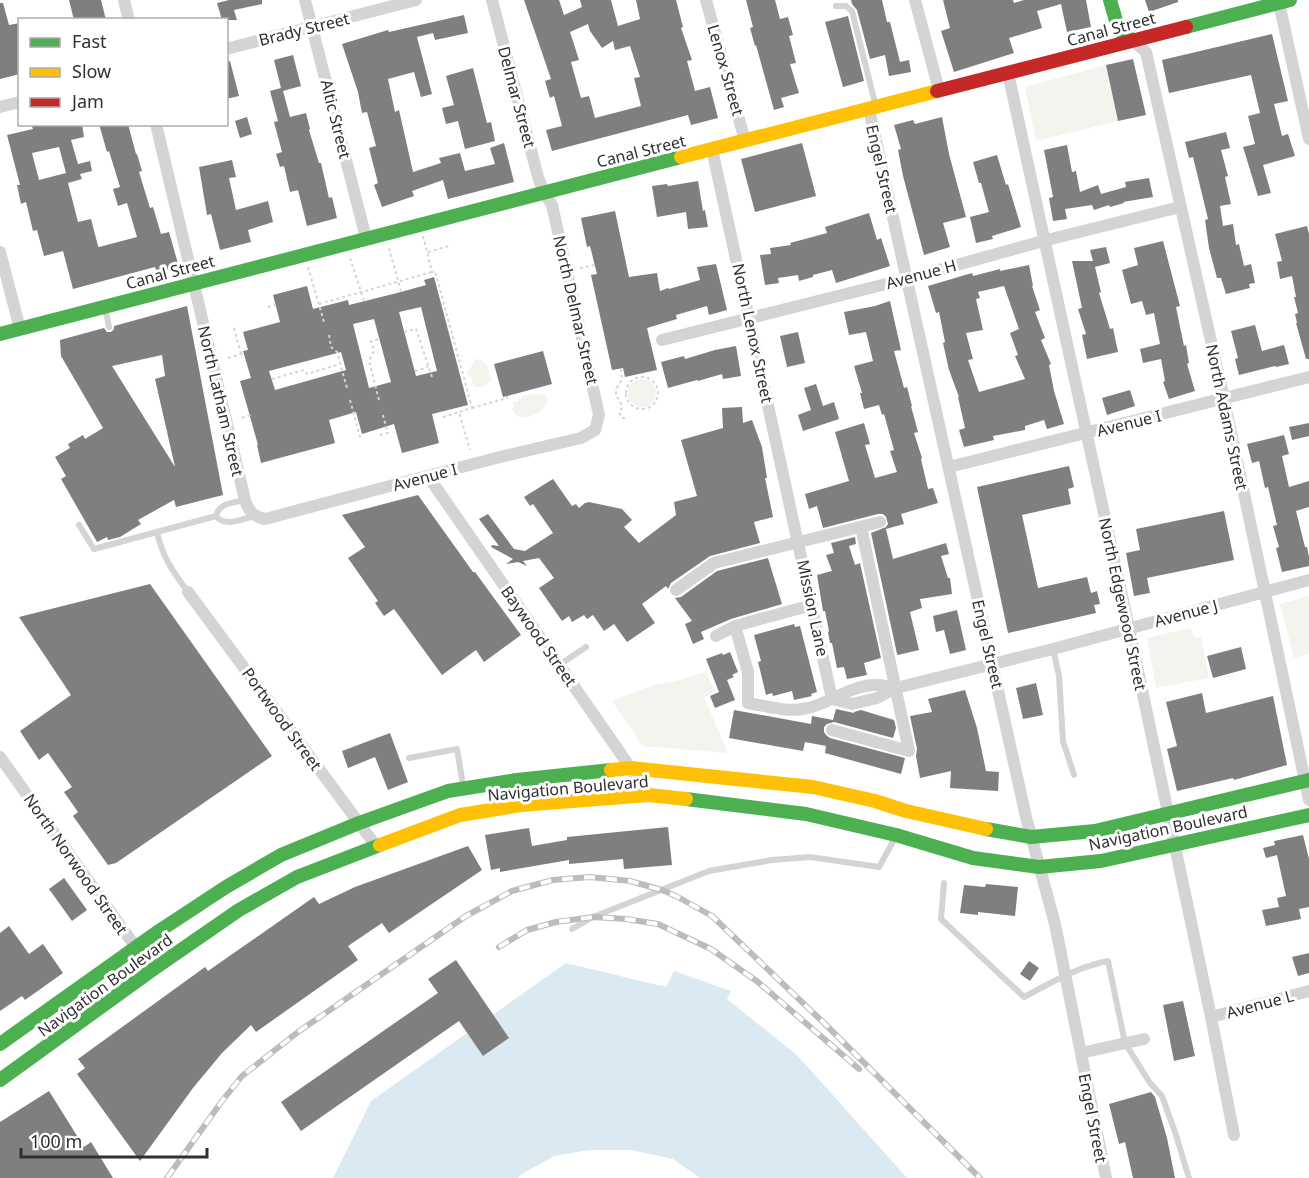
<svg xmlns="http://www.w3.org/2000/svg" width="1309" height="1178" viewBox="0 0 1309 1178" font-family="'Noto Sans',sans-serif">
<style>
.green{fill:#f1f5ed}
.water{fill:#dbe9f2}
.building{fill:#7f7f7f;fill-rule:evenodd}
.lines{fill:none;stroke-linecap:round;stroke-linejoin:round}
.path{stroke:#d4d4d4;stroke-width:2;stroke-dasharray:3 3;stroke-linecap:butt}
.lane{stroke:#d4d4d4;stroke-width:6}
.street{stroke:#d4d4d4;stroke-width:12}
.fast{stroke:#4caf50;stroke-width:14}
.slow{stroke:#ffc107;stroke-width:14}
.jam{stroke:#c62828;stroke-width:14}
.rail-casing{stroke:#bcbcbc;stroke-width:6}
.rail{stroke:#fff;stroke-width:4;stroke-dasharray:11;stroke-linecap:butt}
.labels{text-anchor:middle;stroke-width:6;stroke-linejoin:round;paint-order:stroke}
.street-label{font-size:16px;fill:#303030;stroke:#fff}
</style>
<rect width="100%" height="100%" fill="#fff"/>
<!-- green -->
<path class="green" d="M1106 65 1118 121 1036 141 1025 87Z
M477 359C489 362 488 370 491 380L483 387H473L472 377 468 376 467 371 470 369 474 360Z
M628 393a14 14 0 1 1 28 0a14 14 0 1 1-28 0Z
M545 394 548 399C544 413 532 418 519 417L512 410 514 406 513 403C518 401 521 397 526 395 532 394 539 395 545 394Z
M1309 596V654L1294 658 1280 604Z
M1190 628 1194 638 1201 637 1209 678 1156 688 1147 638Z
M706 672 715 692 704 697 728 753 643 746 612 701 653 685 677 681Z"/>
<!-- water -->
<path class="water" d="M566 963 666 987 674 971 731 991 727 999 798 1056 907 1178H700L673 1159 631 1150H590L554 1156 522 1174 518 1178H333L371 1101Z"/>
<!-- building -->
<path class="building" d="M69 0H101L106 20H74Z
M229 0H262V4L234 10 237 20H222L217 3Z
M524 0H559L564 15 582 7 580 0H611L618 26 640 19 636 0H676L683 27 681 28 692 60 687 61 695 91 710 87 718 118 691 125 688 115 552 151 546 130 562 126 554 96 550 98 545 81 551 79ZM588 24 590 31 602 48 613 41 615 50 630 46 640 77 634 78 641 106 595 118 589 96 581 98 571 62 579 60 570 32Z
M746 0H775L780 19 788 17 793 35 789 36 796 63 790 64 799 93 781 98 784 107 774 110 756 45 755 46 750 28 753 27Z
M851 0H882L887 22H890L900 62 909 60 911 72 889 76 885 55 870 59 857 10 852 4Z
M943 0H1013L1014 3 1024 0H1086L1091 27 1067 32 1061 4 1037 11 1042 28 1009 38 1014 53 954 72 941 31 950 28Z
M1145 0H1178V2L1149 12Z
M0 3H3L9 25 20 23V74L0 79Z
M464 15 468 33 435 40 433 33 417 37 432 94 421 97 414 72 388 79 395 112 399 110 413 172 441 163 439 158 460 153 465 171 495 164 490 148 504 143 514 182 448 199 443 180 412 191 414 196 382 207 374 185 378 183 369 148 376 146 367 112 362 113 358 92 342 44 388 30 389 32Z
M848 16 864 81 843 87 825 22Z
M1272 34 1288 101 1274 104 1282 136 1288 134 1295 156 1263 165 1271 193 1258 196 1243 147 1255 144 1248 116 1260 113 1251 75 1169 93 1162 60Z
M293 55 301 86 283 91 290 117 306 113 310 129 309 130 319 163H321L329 198 332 197 337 218 307 226 298 190 290 192 284 166 280 167 276 154 282 152 274 122 278 121 270 91 281 88 274 60Z
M1133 59 1146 115 1118 121 1106 65Z
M230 61 239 96 226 99V62Z
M473 68 487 123 491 122 495 141 465 149 458 121 446 124 442 108 454 105 446 76Z
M247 117 252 134 240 138 235 121Z
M942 117 949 154 966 217 943 223 950 247 924 255 903 176 898 150 901 149 894 125 913 120 915 124Z
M31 124H82L84 137 71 140 78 164 90 161 92 171 80 174 82 179 68 183 78 222 91 219 98 246 99 247 137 237 127 203 118 206 113 189 120 187 109 151 107 152 99 124H128L136 154H137L142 171 139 172 150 208 153 207 161 234 169 232 179 267 157 273 155 267 73 289 63 251 44 256 37 230 33 231 26 202 21 204 17 185H20L7 135 33 129ZM59 147 66 173 39 180 32 153Z
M1226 132 1230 148 1221 150 1228 176 1225 177 1231 204 1220 206 1223 226 1233 224 1236 245 1239 244 1244 266 1251 264 1255 283 1249 284 1250 288 1226 294 1221 278H1217L1209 248 1205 220 1208 219 1202 194 1193 157 1189 158 1185 142Z
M802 143 816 196 755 212 741 159Z
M1067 145 1072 172 1076 171 1080 192 1098 185 1101 194 1126 187 1125 182 1149 178 1153 197 1123 202 1124 203 1110 207 1109 205 1094 210 1092 205 1065 209 1067 219 1053 221 1049 198 1053 197 1044 150Z
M997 155 1006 185 1008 184 1021 227 992 236 993 239 976 243 970 217 989 212 981 183H979L973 162Z
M232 160 236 177 229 178 236 210 268 201 273 222 248 230 251 242 220 250 211 214 207 215 199 167Z
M698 181 703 211 705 210 708 227 688 229 686 212 657 217 652 186 667 184 668 186Z
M615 211 629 277 657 273 660 291 668 288 669 289 700 280 697 267 716 264 727 310 709 315 707 306 676 315 677 319 647 328 657 370 625 377 623 368 612 370 591 275 597 274 590 246 587 247 581 218Z
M869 213 877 240 881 238 890 266 836 283 832 270 813 275V277L799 281 798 275 778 278 779 283 765 285 760 255 771 254 770 248 791 245 790 243 827 233 825 227Z
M1307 226 1309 234V359H1306L1296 323H1297L1295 314 1298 313 1294 297H1296L1292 276 1280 279 1277 262 1282 261 1275 234Z
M1163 241 1180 306 1176 307 1184 346 1186 345 1189 363 1187 364 1195 391 1169 399 1163 382 1165 381 1161 359 1143 363 1140 349 1160 344 1154 313 1146 315 1142 301 1131 304 1122 270 1138 265 1134 248Z
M1106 247 1110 263 1095 267 1101 292 1099 293 1110 329 1113 328 1118 352 1087 359 1082 335 1086 334 1078 309 1082 308 1072 261H1093L1090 250Z
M1029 265 1033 286H1032L1040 310 1035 312 1045 338 1041 340 1051 364 1049 365 1054 391 1064 424 1047 429 1044 420 1025 426V430L993 436 994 440 964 447 959 430 965 428 958 397H959L949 370 943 343 945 342 939 312 936 313 928 286 972 273 973 276 1000 269V271ZM1004 286 1019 329 1010 333 1018 355 1015 356 1025 379 979 392 968 360 973 359 966 333 983 330 976 299 980 298 978 292Z
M434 277 468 405 432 414 439 443 402 453 394 424 362 434 356 412 329 420 335 443 261 463 257 445H258L240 381 251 378 243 351 248 350 243 332 280 322 273 295 307 286 313 309 348 300 349 305 401 292 426 285 424 280ZM421 307 437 371 416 376 399 312ZM374 319 391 382 369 388 353 324ZM341 352 346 370 275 390 269 371Z
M890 301 901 350 894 351 904 388 907 387 912 406H911L918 432 914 433 922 458 921 459 928 489 933 488 938 503 901 514 904 524 886 529 893 559 946 543 949 554 941 556 948 578H950L952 594 920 599 922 608 910 612 919 650 898 655 897 654 871 533 886 527 888 524 886 517 883 514H878L823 528 817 506 809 509 805 494 849 481 835 432 864 423 870 444 865 445 875 478 897 472 890 451 894 450 884 414 882 415 879 405 864 409 860 393H862L854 366 873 361 866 332 849 335 844 312 875 306Z
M187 306 223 495 176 507 174 500 138 520 141 524 120 537 108 540 107 537 97 542 61 479 66 476 55 457 70 448 68 444 83 435 85 439 103 428 61 356 60 340 104 328 107 332H111L114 329V326ZM162 355 165 376 155 379 175 467 112 366Z
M1255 325 1262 351 1284 345 1289 364 1276 367 1275 366 1239 375 1235 359 1238 358 1231 331Z
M798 332 805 363 787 367 780 336Z
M736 346 741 376 723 379 722 374 698 381 697 380 668 388 661 362 684 356 685 359 715 350Z
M543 351 552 384 503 397 494 364Z
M816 384 823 406 834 402 839 419 803 431 798 415 811 410 804 388Z
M1130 390 1135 406 1107 415 1102 398Z
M742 407 743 423 752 420 762 447 767 478H765L773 517 754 522 760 543 710 556 671 583 668 589 666 586 642 604 655 623 627 642 614 624 604 631 593 615 587 619 584 615 572 622 569 616 562 621 539 588 554 578 539 558 523 561 527 566 518 562 506 564 513 559 491 547 492 545 499 546 479 519 488 514 514 549 525 551 553 533 533 504 530 506 524 497 553 479 572 506 576 504 579 508 585 503 589 502 622 509 632 520 624 527 639 543 676 515 674 502 697 496 681 440 723 428 722 408Z
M1309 423V436L1292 440 1289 427Z
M1284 435 1289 454 1282 456 1289 487 1309 481V507L1296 511 1305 547H1307L1309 557V566L1282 572 1276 548 1279 547 1273 526 1277 525 1268 487 1265 488 1259 461 1252 463 1247 444Z
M1069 466 1074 487 1068 489 1071 504 1022 515 1038 588 1087 577 1091 593 1097 591 1100 604 1094 605 1096 613 1008 633 977 487Z
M418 495 473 572H475L521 635 484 662 476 650 442 675 394 609 384 616 375 603 378 601 348 558 365 547 342 515Z
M1224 511 1234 560 1147 578 1150 593 1134 596 1126 553 1140 550 1136 529Z
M855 537 856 544 849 546 855 565 860 563 881 658 864 663 867 675 847 679 844 667 837 668 832 643H830L828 632 829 631 825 611H823L817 575 832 571 826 555 834 553 831 543Z
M768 558 782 604 731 619 701 632 704 639 693 644 685 624 692 621 675 598 681 597 717 571Z
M150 584 272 756 116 863 108 865 73 816 78 812 64 792 72 787 48 753 39 760 20 731 71 695 19 617Z
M957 610 966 650 950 654 944 630 936 632 933 616Z
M794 624 795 627 800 626 817 692 811 694 812 696 794 700 792 691 773 696 772 693 766 695 761 674 758 662 761 661 754 635Z
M1241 647 1246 669 1213 678 1207 656Z
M730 652 738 672 732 675 734 677 727 680 735 700 715 708 710 696 719 692 706 659 722 653 723 655Z
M1036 683 1043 715 1023 719 1016 688Z
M965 690 977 728 986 771 999 772 998 791 950 788 951 771 920 778 916 756 917 749 910 716 932 712 928 699Z
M1202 693 1206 713 1273 696 1287 765 1234 780 1233 778 1177 791 1167 749 1177 746 1166 702Z
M836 709 854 713V712L861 710 894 720 896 728 893 738 834 722 827 724 824 727V732L826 735 830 738 905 758 901 774 825 753 826 746 805 742 803 751 729 738 734 710 811 724 812 716 833 720Z
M390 733 408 782 388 790 375 757 348 768 342 751Z
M668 827 672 865 624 869 623 859 569 864V860L500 872V868L491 870 485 835 529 828 532 846 567 840V837Z
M1303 835 1309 859V907L1299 909 1301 919 1266 926 1262 910 1279 907 1277 898 1286 896 1277 855 1266 858 1263 848 1275 845 1274 841Z
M468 846 482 870 389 933 382 923 348 946 358 960 256 1032 251 1025 222 1053 193 1088 140 1161 77 1074 85 1068 78 1059 205 967 208 971 314 897 319 904 355 887Z
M64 878 87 910 72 921 49 889Z
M986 884 1018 887 1015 916 978 912V915L960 913 964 885 985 887Z
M9 926 29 954 43 944 63 973 25 1000 22 996 0 1011V933Z
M1309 953V973L1298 976 1292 957Z
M456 960 509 1038 483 1056 459 1021 301 1131 281 1102 438 993 428 979Z
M1029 961 1039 968 1030 981 1020 974Z
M1183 1001 1195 1056 1174 1061 1163 1005Z
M49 1091 84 1147 91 1142 113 1178H0V1122Z
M1151 1092 1155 1097 1167 1138 1175 1178H1133L1125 1142 1119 1144 1109 1104Z"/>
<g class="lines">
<!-- path -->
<path class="path" d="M423 236 432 272 435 271 472 408 459 412 470 450
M389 248 401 292
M428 252 449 246
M350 258 364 301
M308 267 324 322
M580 268 595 265
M319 304 432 272
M268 307 275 305
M234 328 241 354
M404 332 416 329 432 377
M329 335 331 347 337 352 347 388
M228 358 244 353
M621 369 622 380 616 389V395L621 404 622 408 619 412 622 418H627
M415 371 428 367
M626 393a16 16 0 1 1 32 0a16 16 0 1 1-32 0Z
M272 379 304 370 307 374 340 364
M350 400 361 440
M379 400 369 361 374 351 371 341 379 339
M472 408 507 398V396
M443 417 459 412
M242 418 253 414
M380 435 388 433 382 412"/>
<!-- lane -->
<path class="lane" d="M836 6H846L852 11 876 107
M105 307 109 327
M216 516C225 528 242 519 254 516
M216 516C219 503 232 503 245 500
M79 525 94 549 216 516
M157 532C162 556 173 572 188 592
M1053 649 1059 676 1063 741 1074 775
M559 665 586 647
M409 758 457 749 463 785
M944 883 941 919 1024 997C1052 982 1077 967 1108 961L1125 1043 1150 1083 1162 1096 1175 1132 1189 1178
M572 929 593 917 709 871 772 860 810 857 879 867 895 838"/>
<!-- street -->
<path class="street" d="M124 0 129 20
M305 0 366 238
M706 0 745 141
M915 0 939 90
M1279 3 1309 139
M1132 40 1146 52 1224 399 1309 800
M226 49 416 0
M1008 73 1129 628 1211 1017 1234 1135
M0 107 20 102
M869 109 1026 817 1055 924 1106 1178
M156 124 245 500C248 510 253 517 265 519L496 458 581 438 595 430 599 415 552 205 544 193 538 177 492 0
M712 149 832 699
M0 252 20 329
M662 340 906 279 1043 241 1180 207
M949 467 1309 377
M428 476 614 744 649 795
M676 590 714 563 880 522
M188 592 376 846
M735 626 748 672V703C766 706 786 712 803 709 828 705 847 687 873 685 880 684 888 687 896 688
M716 636 735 626 812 605
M832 699 852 704 877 698 896 688 1053 649 1309 580
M832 730 909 751 861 527
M0 757 152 970
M1211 1017 1309 991
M1081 1053 1144 1039"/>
<!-- fast -->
<path class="fast" d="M1110 0 1119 31 1132 40
M1186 27 1290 0
M0 334 681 157
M686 799 806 814 896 835 973 858 1039 867 1101 861 1309 815
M986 829 1031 837 1095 831 1309 780
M0 1044 159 931 226 887 281 855 359 823 448 791 517 780 611 770
M0 1080 152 970 239 910 297 877 380 845"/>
<!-- slow -->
<path class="slow" d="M681 157 937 91
M611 770 631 768 813 787 875 801 906 811 986 829
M380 845 460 815 521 805 649 795 686 799"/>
<!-- jam -->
<path class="jam" d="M937 91 1186 27"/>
<!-- rail casing -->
<g class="rail-casing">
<path id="rail" d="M499 947 527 930 556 922 593 917 626 919 658 924 711 949 758 982 859 1069
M167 1178 222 1101 242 1076 298 1032 466 916 512 891 553 880 590 877 630 881 662 890 676 896 712 916 826 1025 980 1178"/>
</g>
<!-- rail -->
<use href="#rail" class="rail"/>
</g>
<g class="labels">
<!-- street labels -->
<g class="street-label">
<text transform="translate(304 29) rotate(-14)" y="6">Brady Street</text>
<text transform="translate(1111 29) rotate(-15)" y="6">Canal Street</text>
<text transform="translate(726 70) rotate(74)" y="6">Lenox Street</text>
<text transform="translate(517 97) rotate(75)" y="6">Delmar Street</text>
<text transform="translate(336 119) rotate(76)" y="6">Altic Street</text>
<text transform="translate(641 151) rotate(-14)" y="6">Canal Street</text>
<text transform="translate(882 169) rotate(77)" y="6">Engel Street</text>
<text transform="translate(170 272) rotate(-15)" y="6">Canal Street</text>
<text transform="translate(921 274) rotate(-15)" y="6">Avenue H</text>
<text transform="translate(576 310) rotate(77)" y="6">North Delmar Street</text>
<text transform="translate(753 333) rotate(78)" y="6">North Lenox Street</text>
<text transform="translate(221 401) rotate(77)" y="6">North Latham Street</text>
<text transform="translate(1227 417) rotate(78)" y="6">North Adams Street</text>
<text transform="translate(1129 423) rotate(-14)" y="6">Avenue I</text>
<text transform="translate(425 477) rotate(-15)" y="6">Avenue I</text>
<text transform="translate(1123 604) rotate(78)" y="6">North Edgewood Street</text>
<text transform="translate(813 608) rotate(78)" y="6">Mission Lane</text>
<text transform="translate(1186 613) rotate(-15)" y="6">Avenue J</text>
<text transform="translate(539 636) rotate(55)" y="6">Baywood Street</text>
<text transform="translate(988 644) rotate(77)" y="6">Engel Street</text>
<text transform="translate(282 719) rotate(54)" y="6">Portwood Street</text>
<text transform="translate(568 788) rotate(-5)" y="6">Navigation Boulevard</text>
<text transform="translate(1168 828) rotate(-12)" y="6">Navigation Boulevard</text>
<text transform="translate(76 864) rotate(55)" y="6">North Norwood Street</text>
<text transform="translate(105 985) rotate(-36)" y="6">Navigation Boulevard</text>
<text transform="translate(1260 1004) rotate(-15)" y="6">Avenue L</text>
<text transform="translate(1093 1118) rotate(79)" y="6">Engel Street</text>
</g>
</g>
<!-- legend -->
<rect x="18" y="18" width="210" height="108" fill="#ffffff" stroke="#acacac" stroke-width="1.5"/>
<rect x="30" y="38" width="30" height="9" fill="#4caf50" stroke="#acacac" stroke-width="1.5"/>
<text x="72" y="48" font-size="18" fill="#303030">Fast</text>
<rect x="30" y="68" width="30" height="9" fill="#ffc107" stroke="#acacac" stroke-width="1.5"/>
<text x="72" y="78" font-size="18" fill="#303030">Slow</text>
<rect x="30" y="98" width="30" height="9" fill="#c62828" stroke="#acacac" stroke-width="1.5"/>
<text x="72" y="108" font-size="18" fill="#303030">Jam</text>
<!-- scale -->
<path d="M21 1148v9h186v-9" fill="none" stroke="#303030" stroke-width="3"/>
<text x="30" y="1148" font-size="18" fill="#303030" stroke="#ffffff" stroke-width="4.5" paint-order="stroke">100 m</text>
</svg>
